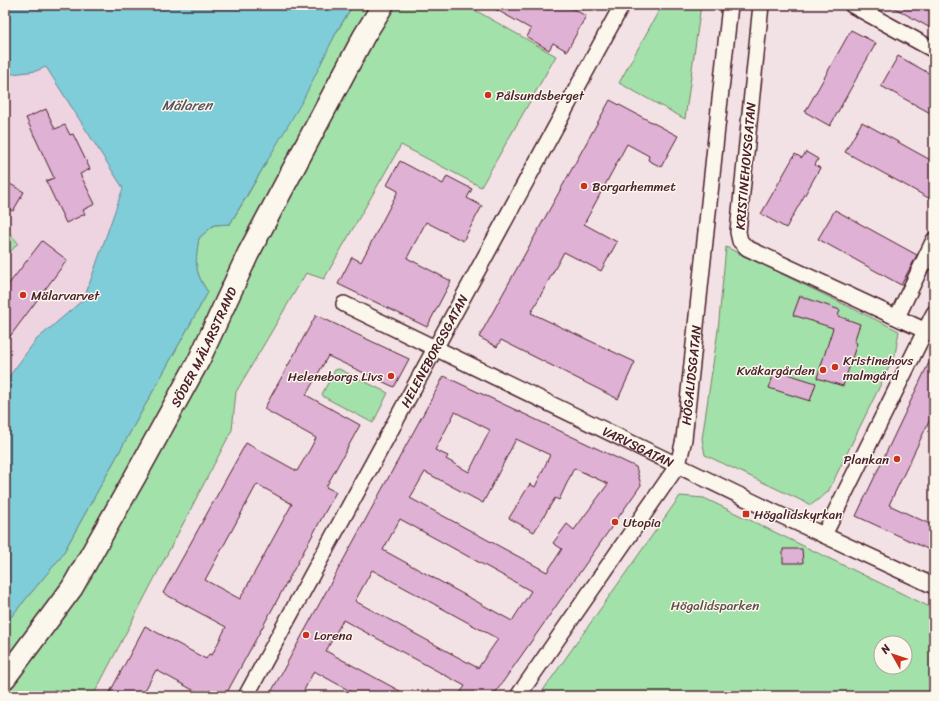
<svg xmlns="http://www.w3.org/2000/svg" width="939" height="701" viewBox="0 0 939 701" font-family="Sriracha,sans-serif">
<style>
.built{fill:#edd4e0}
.green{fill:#a2e1aa;stroke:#76806a;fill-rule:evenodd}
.water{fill:#7ecdd9;stroke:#698793}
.building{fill:#dfb2d5;stroke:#4a1f2b;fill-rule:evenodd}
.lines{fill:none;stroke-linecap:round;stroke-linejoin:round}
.street-casing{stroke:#4a1f2b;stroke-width:18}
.secondary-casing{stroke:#4a1f2b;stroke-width:24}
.street{stroke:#fbf7ec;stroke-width:15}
.secondary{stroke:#fbf7ec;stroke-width:21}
.poi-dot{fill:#c8321e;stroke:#fbf7ec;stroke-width:1.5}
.labels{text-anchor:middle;stroke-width:3;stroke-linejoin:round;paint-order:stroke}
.poi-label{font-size:13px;fill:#4a1f2b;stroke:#fbf7ec;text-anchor:start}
.street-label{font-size:13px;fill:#4a1f2b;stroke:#fbf7ec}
.park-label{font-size:13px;fill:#60504b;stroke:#fbf7ec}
.water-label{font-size:14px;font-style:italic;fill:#5a535f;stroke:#fbf7ec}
</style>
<rect width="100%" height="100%" fill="#f3e2e5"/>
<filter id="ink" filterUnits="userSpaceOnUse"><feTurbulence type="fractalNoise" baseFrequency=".025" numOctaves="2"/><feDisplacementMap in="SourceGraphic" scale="8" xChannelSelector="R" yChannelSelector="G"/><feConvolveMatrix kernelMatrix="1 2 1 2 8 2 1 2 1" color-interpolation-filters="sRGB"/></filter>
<g filter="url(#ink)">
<!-- built -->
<path class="built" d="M46 67 123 188 84 299 36 340 5 382V258L18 243 5 228V75L36 71Z"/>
<!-- green -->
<path class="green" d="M353 5H466L556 56 481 187 401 145 324 279 306 273 236 392 232 430 93 696H5V624L61 557 208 292C194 272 195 262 199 238L214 225 230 224C275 153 309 76 353 5Z
M662 5H701L685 119 619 83Z
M5 228 18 243 5 258Z
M726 247 899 331 895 355 828 492 811 505 705 455 702 439 718 330Z
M339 369 388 393 373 423 324 397 322 394 335 370Z
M680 496 704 498 934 609V696H539ZM881 643H905V667H881Z"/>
<!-- water -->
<path class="water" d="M5 5H353L337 31 303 100 230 224 214 225 199 238C195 262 194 272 208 292L61 557 5 624V382L36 340 84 299 123 188 46 67 36 71 5 75Z"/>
<!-- building -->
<path class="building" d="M488 5H539L548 10 550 5H566L586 16 567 51 553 43 549 50 527 37 531 29Z
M889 5H934V30Z
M851 30 876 43 830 126 805 112Z
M898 56 934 76V115L881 86Z
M610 100 678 136 661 167 648 160 649 156 627 144 584 224 617 242 601 271 564 252 531 313 635 362 618 399 501 340 497 347 479 337Z
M46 109 55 129 65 125 70 135 73 134 90 169 80 174 95 204 83 210 85 214 66 223 46 181 54 178 26 118Z
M862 122 934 162V201L845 152Z
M806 152 818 159 815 165 820 168 786 228 761 214 795 154 802 158Z
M400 161 443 184 447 176 472 189 467 198 482 206 463 241 426 222 407 258 451 281 427 327 338 284 352 257 361 262 398 191 387 185Z
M10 184 24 192 13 211 5 207V193Z
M835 210 917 255 901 285 818 239Z
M42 241 67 260 5 343V289Z
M800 296 840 310 838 316 860 324 854 342 857 343 843 386 817 378 833 328 793 315Z
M316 315 409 359 394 387 328 356 306 395 360 425 326 487 336 492 225 696H204L156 670 142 696H108L145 626 206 659 209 654 212 655 226 627 163 593 246 443 297 471 309 451 316 438 264 409ZM257 484 292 504 240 599 205 580Z
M934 352V411L889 505 934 526V552L856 516Z
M775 370 816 383 810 401 769 388Z
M444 376 636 467 641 485 493 696H458L465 686 343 620 326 651 409 696H359L314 671 301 696H269ZM455 412 490 430 469 472 446 459 448 456 435 450ZM516 439 550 455 535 487 530 484 509 518 534 532 555 498 559 500 574 468 608 484 574 530 567 524 553 543 562 549 547 572 410 498 425 472 483 503ZM400 519 531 591 512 621 383 550ZM372 570 498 639 478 668 355 601Z
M783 549H802L803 563H783Z"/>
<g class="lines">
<!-- street casing -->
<g class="street-casing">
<g id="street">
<path d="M761 5 738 232 740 241 747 248 926 331"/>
<path d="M852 5 934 50"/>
<path id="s1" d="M344 304 778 514 934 586"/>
<path d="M897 317 934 240"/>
<path d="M824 535 934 313"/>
<path id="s2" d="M246 696 622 5"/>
<path id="s3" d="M518 696 678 465 684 439 730 5"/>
</g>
</g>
<!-- secondary casing -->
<g class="secondary-casing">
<g id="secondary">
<path id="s4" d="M5 678 72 588 136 475 199 360 248 254 364 36 383 5"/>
</g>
</g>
<!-- street -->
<use href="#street" class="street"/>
<!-- secondary -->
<use href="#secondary" class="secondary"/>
</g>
</g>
<!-- markers -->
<g class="poi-dot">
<circle cx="488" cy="95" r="4"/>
<circle cx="584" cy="186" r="4"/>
<circle cx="23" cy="295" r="4"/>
<circle cx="835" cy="367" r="4"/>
<circle cx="823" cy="370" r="4"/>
<circle cx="391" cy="376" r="4"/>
<circle cx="897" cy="459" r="4"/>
<rect x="742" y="510" width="8" height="8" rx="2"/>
<circle cx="615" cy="522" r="4"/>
<circle cx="306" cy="635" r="4"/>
</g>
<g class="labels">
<!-- poi labels -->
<g class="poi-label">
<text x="496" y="100">Pålsundsberget</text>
<text x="592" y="191">Borgarhemmet</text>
<text x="31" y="300">Mälarvarvet</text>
<text x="843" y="365">Kristinehovs<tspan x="843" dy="15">malmgård</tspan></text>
<text x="815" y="375" text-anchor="end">Kväkargården</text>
<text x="383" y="381" text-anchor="end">Heleneborgs Livs</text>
<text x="889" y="464" text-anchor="end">Plankan</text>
<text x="754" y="519">Högalidskyrkan</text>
<text x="623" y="527">Utopia</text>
<text x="314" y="640">Lorena</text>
</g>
<!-- street labels -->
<g class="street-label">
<text transform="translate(745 166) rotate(-85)" y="5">KRISTINEHOVSGATAN</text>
<text dy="5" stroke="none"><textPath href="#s4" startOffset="387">SÖDER MÄLARSTRAND</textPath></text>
<text dy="5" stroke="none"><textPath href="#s2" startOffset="393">HELENEBORGSGATAN</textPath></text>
<text dy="5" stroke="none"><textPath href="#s3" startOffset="372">HÖGALIDSGATAN</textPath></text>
<text dy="5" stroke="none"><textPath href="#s1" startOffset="327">VARVSGATAN</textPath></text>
</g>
<!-- park labels -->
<g class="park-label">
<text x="715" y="610">Högalidsparken</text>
</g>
<!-- water labels -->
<g class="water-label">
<text x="187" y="110">Mälaren</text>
</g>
</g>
<!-- margin -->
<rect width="939" height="701" fill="none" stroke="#fbf7ec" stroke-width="20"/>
<rect x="10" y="10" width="919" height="681" fill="none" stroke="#4a1f2b" stroke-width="1.5" filter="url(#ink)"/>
<!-- north arrow -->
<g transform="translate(893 655) rotate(309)"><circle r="19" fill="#fbf7ec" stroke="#b4a19f"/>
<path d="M0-3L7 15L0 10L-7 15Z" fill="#c8321e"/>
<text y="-6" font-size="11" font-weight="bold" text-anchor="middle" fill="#4a1f2b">N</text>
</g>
</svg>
